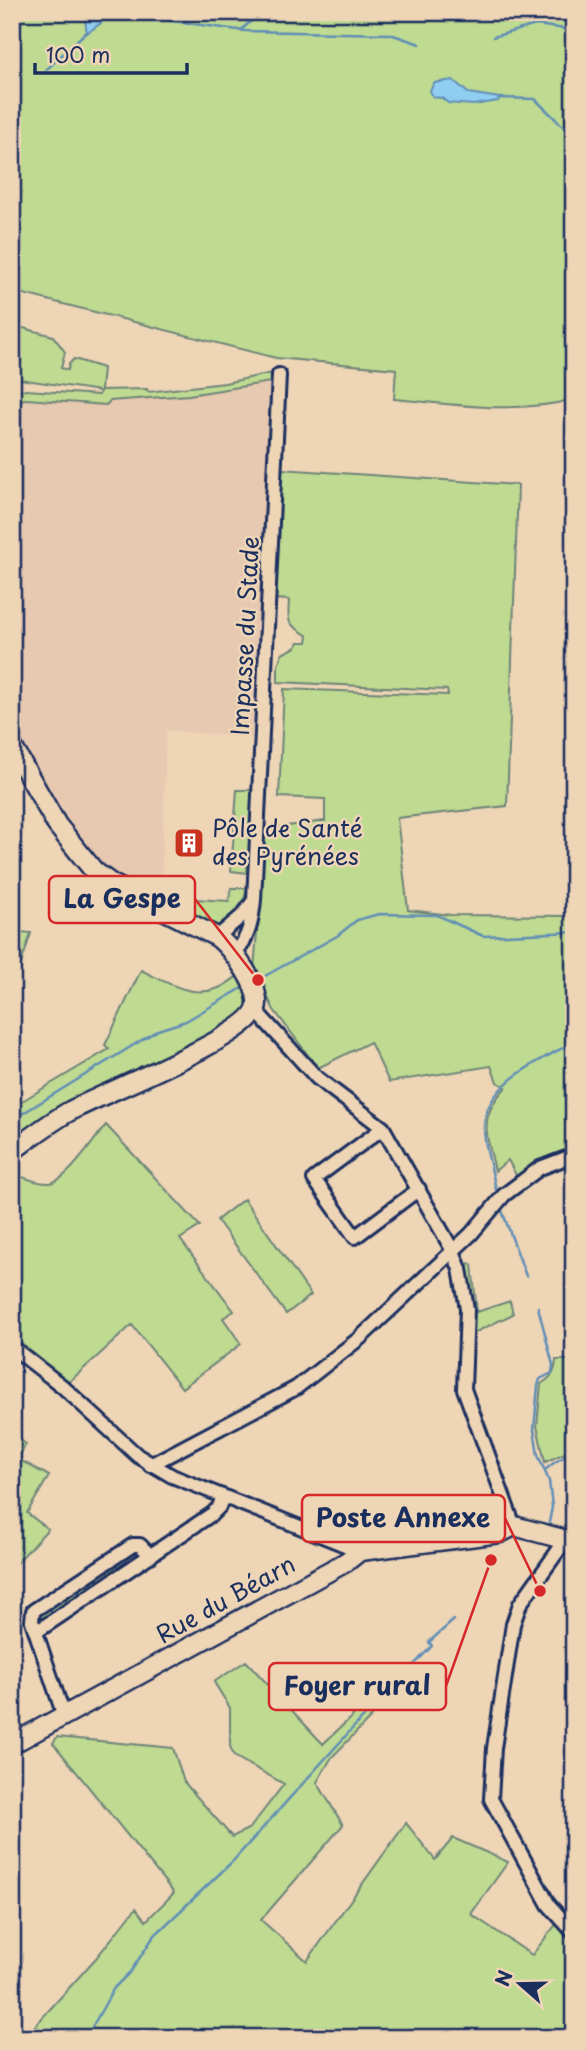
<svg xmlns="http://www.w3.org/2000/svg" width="586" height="2050" viewBox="0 0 586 2050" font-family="'Playpen Sans',sans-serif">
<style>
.built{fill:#e7c8b0}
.green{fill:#bfda91;stroke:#6d8478;stroke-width:2}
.water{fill:#90cef1;stroke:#618eb6;stroke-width:2}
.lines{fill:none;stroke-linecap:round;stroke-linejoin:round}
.stream{stroke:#618eb6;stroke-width:2.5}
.street-casing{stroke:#1b2f5e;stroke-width:18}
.secondary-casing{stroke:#1b2f5e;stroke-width:23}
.street{stroke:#eed5b6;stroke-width:12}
.secondary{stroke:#eed5b6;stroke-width:18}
.labels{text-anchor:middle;stroke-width:5;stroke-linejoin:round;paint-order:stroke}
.street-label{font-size:24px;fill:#1b2f5e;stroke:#eed5b6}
.poi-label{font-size:24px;fill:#1b2f5e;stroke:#eed5b6;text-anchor:start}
.leader{fill:none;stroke:#d62828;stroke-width:2.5}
.callout-dot{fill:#d62828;stroke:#eed5b6;stroke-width:2.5}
.callout{fill:#eed5b6;stroke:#d62828;stroke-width:2.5}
.callout-label{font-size:26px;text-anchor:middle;font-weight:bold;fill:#1b2f5e}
</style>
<rect width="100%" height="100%" fill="#eed5b6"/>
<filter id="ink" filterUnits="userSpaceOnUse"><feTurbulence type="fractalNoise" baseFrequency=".0143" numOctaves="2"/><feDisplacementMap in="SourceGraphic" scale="14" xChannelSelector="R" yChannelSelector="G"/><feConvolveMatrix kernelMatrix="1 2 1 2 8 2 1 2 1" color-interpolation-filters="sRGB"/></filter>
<g filter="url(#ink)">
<!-- built -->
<path class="built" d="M271 382 253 738 166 730 161 897 158 918 90 880 76 868 65 856 36 810 12 766V401H109L189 395Z"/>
<!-- green -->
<path class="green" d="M12 12H574V399C516 415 453 404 394 399L396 369 276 358 12 291Z
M12 325 53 336 65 352 61 368 68 370 69 364 74 359 103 368 101 390 147 389 148 392 225 383 272 373 271 382 189 395 110 401 106 405 26 399 12 401V389L99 395 100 391 12 378Z
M281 469 518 485 507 806 397 818 408 910 451 915 574 916V1148L536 1163 517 1177 508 1160 495 1171C487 1134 477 1118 506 1087L497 1082 491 1066 389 1082 370 1042 318 1068 274 1010 254 970 265 829 325 821V799L279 797 284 689 448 695 447 690 278 682V665L282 654 296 647 299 642H307L308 636C288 623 287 625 289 600L274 599Z
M237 790H252L248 873 231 871Z
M231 888H247C244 904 232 928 212 925 201 924 172 909 160 903L161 897 229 901Z
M12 931 31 933 12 992Z
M141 970C163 981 191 998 216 989 224 987 232 979 240 975L248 997V1008C214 1040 165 1054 124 1075 84 1094 49 1119 12 1143V1107L109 1049 105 1045Z
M106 1125 200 1226 180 1239 234 1311 223 1318 241 1344 182 1388 132 1325 68 1383 12 1339V1173C23 1177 37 1184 49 1183 67 1182 94 1139 106 1125Z
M244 1199 311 1295 286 1314 217 1220Z
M469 1263 472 1265 477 1312 510 1301 513 1314 474 1333 467 1267Z
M556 1360H574V1449L545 1462 537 1426 541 1384C552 1377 555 1373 556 1360Z
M12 1434 26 1444 18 1459 49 1476 27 1513 48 1529 12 1568Z
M133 1548 143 1555 96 1586 94 1585 42 1624 38 1623 35 1614 98 1577V1575Z
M246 1661 323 1744 400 1671 403 1677 376 1712 332 1757 317 1782 343 1825 261 1920 307 1961 406 1823 435 1860 453 1838 508 1862 471 1914 532 1955 565 1913 574 1922V2038H24L96 1958 136 1908 146 1921 174 1893 53 1743 57 1737 173 1748 184 1782 232 1837 250 1828 284 1784 234 1756 230 1746V1708L214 1682Z"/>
<!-- water -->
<path class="water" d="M90 12 106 14 101 23 87 33 85 20Z
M453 80 468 93 500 98 498 101 473 105 448 103 442 98 433 97 430 91 434 83Z"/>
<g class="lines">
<!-- stream -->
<path class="stream" d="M102 18 115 16 158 19 245 31 390 34 420 44
M240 31 251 21 253 12
M493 37 536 25 574 30
M46 70 87 31
M500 98 535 99 574 137
M256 981 337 936 357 920 379 914 437 915 483 936 574 932
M12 1120 158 1030 186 1021 244 987
M497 1196C494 1173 484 1149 484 1127 485 1083 541 1060 574 1042
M501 1208 526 1276
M538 1307 553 1365 552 1373 540 1379 538 1386 534 1429 538 1455 549 1481 552 1507 548 1528
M545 1470 555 1462 574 1451
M86 2038 114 1988 131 1971 154 1936 233 1861 351 1730 432 1646 429 1642 454 1620"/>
<!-- street casing -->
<g class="street-casing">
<path id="street" d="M254 900 279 375
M217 937 243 915 254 900C252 921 249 937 235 954
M256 1011 317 1078 383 1128 453 1251 460 1269 467 1309 464 1389 514 1526
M383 1128 314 1179 355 1237 419 1189
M12 1347 62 1386 138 1456 172 1476 360 1551
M150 1465 296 1388 360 1338 471 1234 504 1195 540 1168 574 1155
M565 1541 520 1604 513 1624 494 1748 491 1799 549 1905 574 1933
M36 1632 212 1514 219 1507 223 1496
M64 1716 32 1621 33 1611 133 1545H140L151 1556"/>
</g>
<!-- secondary casing -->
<g class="secondary-casing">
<path id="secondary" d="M12 746 57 825 94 871 112 884 217 937C232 948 263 989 256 1009 245 1038 103 1093 70 1111 49 1123 31 1137 12 1151
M12 1744 346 1562 360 1551 500 1533 514 1526 574 1542"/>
</g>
<!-- street -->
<use href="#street" class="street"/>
<!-- secondary -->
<use href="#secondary" class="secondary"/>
</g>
</g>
<!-- icons -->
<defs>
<g id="building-square" transform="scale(1.575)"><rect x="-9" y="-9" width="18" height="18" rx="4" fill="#c8321e" stroke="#eed5b6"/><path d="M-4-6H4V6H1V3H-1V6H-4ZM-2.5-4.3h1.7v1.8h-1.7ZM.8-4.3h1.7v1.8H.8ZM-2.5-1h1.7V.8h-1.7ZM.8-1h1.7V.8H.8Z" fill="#fff"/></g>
</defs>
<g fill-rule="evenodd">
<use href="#building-square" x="189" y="843"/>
</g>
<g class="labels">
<!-- street labels -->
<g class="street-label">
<text transform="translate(246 636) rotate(-87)" y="8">Impasse du Stade</text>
<text transform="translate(226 1600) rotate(-29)" y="8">Rue du Béarn</text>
</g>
<!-- poi labels -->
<g class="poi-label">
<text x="212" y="837">Pôle de Santé<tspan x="212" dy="28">des Pyrénées</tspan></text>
</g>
</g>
<!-- callouts -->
<path class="leader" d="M258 980L195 899M540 1591L505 1518M491 1560L446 1686"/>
<g class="callout-dot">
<circle cx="258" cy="980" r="7"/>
<circle cx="540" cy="1591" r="7"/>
<circle cx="491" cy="1560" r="7"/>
</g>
<g class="callout">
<rect x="49" y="876" width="146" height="47" rx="7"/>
<rect x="302" y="1495" width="203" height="47" rx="7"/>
<rect x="269" y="1663" width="177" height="47" rx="7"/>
</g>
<g class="callout-label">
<text x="122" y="908">La Gespe</text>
<text x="403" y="1527">Poste Annexe</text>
<text x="357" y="1695">Foyer rural</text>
</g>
<!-- margin -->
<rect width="586" height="2050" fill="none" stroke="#eed5b6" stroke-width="42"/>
<rect x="21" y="21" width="544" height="2008" fill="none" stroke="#1b2f5e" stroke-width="2.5" filter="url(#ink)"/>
<!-- north arrow -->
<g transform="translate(520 1984) rotate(290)" stroke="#eed5b6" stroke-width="5" paint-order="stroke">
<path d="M0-5L12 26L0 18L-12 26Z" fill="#1b2f5e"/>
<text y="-10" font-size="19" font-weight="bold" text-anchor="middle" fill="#1b2f5e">N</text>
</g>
<!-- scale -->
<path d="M35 63v10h152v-10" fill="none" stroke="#1b2f5e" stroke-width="3.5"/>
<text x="46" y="63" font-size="21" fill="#1b2f5e" stroke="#eed5b6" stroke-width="5" paint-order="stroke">100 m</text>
</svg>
